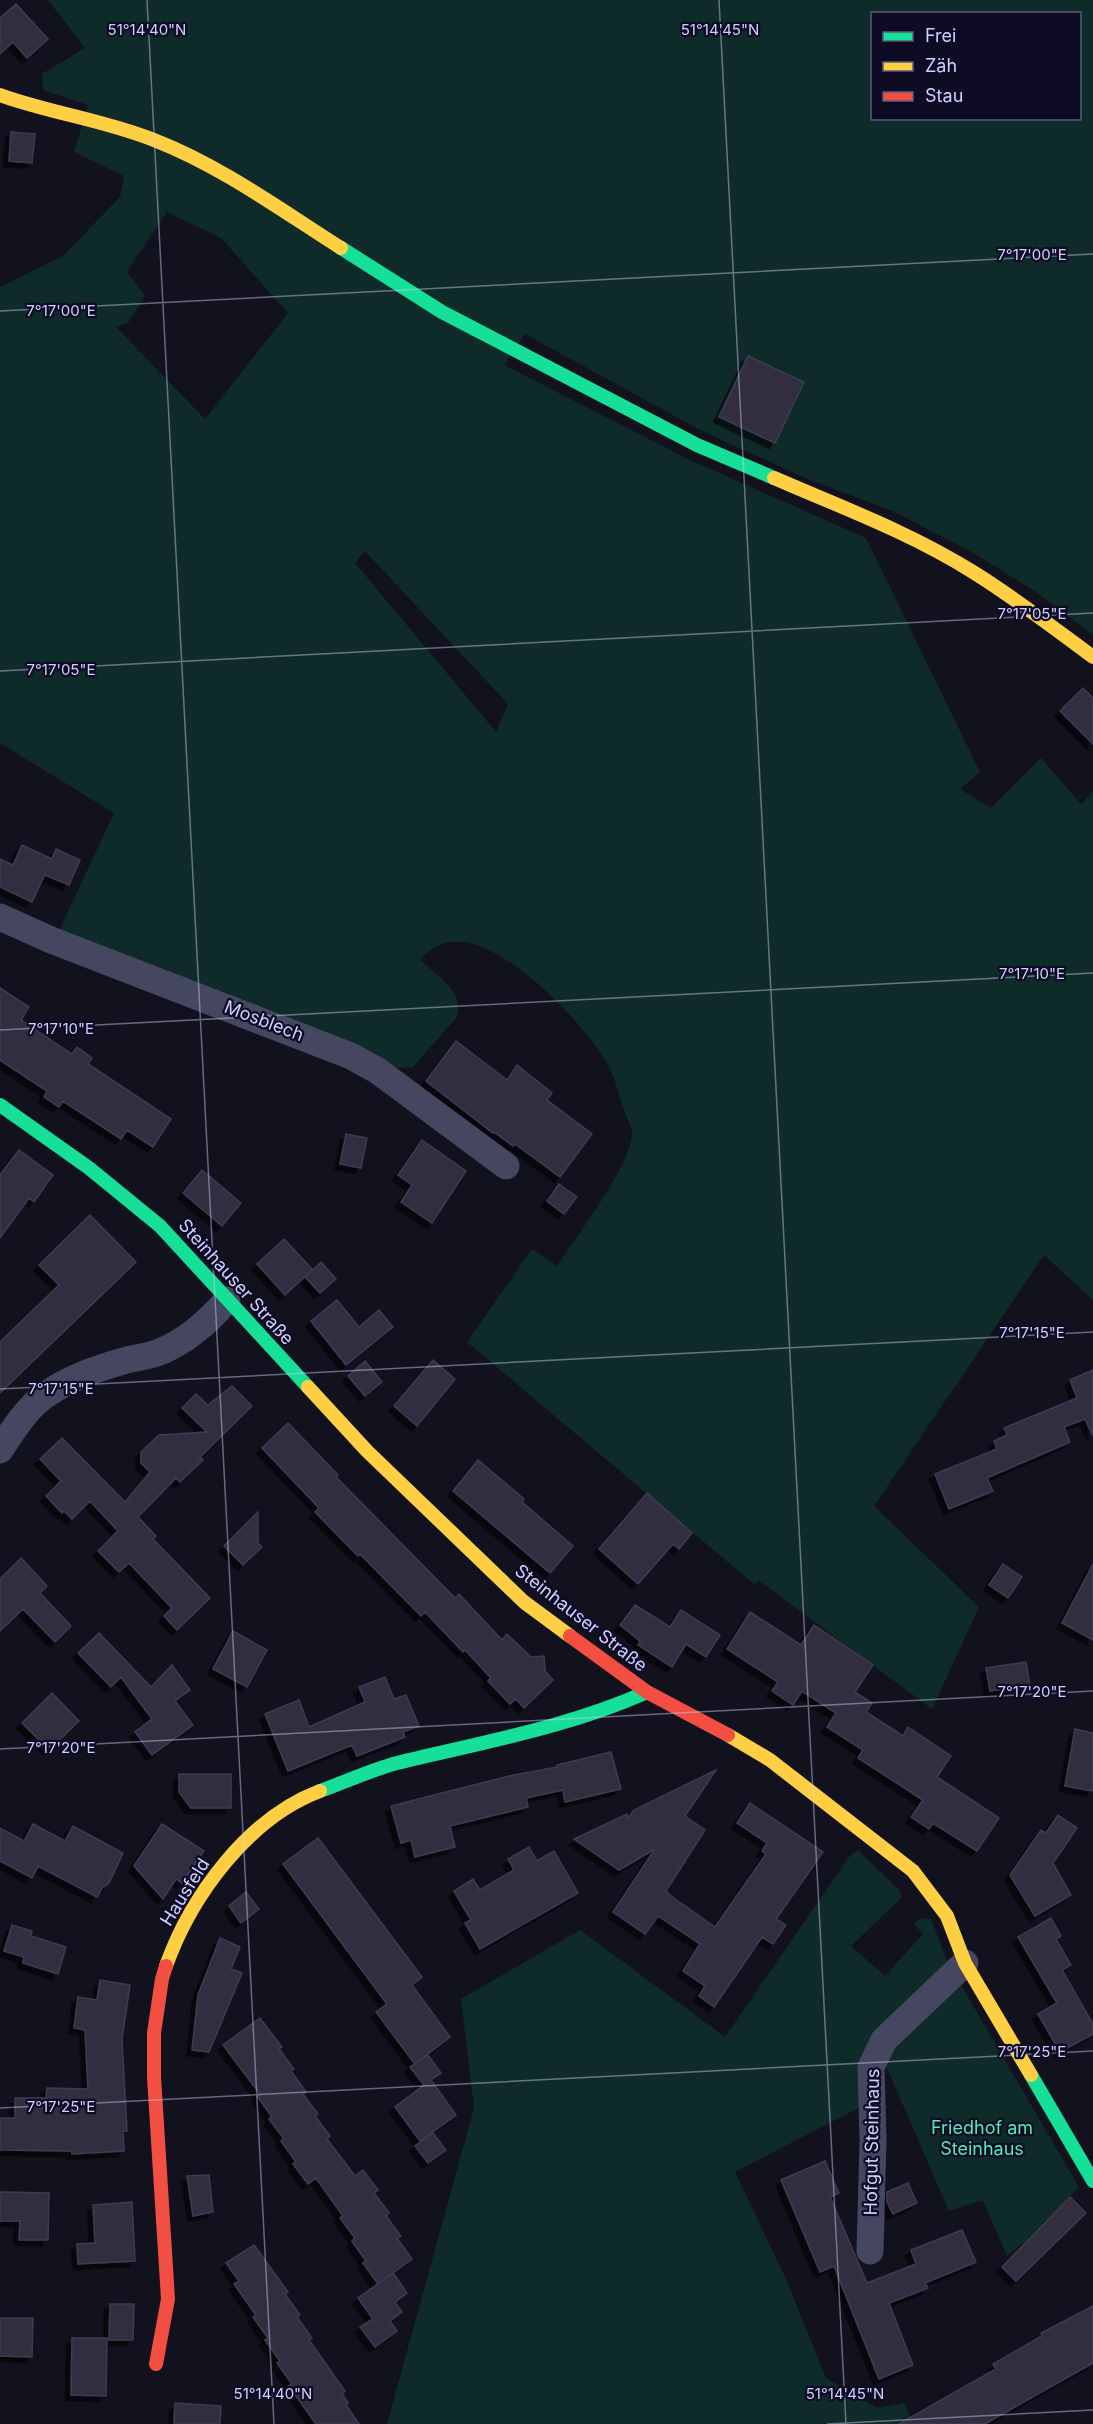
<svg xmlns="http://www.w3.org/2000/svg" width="1093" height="2424" viewBox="0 0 1093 2424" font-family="Inter,sans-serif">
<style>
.green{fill:#0f2b29;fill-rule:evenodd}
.building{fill:#302f41;stroke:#3d3b53;stroke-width:1.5;filter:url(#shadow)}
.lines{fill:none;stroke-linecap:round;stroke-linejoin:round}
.street{stroke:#454660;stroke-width:27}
.fast{stroke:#16e098;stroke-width:14}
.slow{stroke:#ffcf43;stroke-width:14}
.jam{stroke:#f24e42;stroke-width:14}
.ticks{fill:none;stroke:#d1cfff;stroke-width:1.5;stroke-opacity:0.45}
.labels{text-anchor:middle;stroke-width:4.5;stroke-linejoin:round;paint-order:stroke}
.street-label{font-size:18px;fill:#d1cfff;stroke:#0e0c24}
.park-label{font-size:18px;fill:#50ebb7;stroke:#0e0c24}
.ticks-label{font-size:15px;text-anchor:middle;fill:#d1cfff;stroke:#0e0c24;stroke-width:4.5;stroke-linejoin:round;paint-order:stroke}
</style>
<defs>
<filter id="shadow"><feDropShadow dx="-5.5" dy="5.5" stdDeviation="0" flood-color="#0009"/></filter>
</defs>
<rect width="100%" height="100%" fill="#12121e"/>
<!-- green -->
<path class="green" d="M48 0H1093V635L1036 592 975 554 895 512 803 477 704 432 525 334 504 365 690 460 866 538 980 772 960 789 991 808 1041 758 1081 804 1093 791V1300L1044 1255 874 1506 979 1607 932 1709 758 1580 755 1585 467 1342 532 1249 557 1266C575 1239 634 1161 632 1132 631 1125 626 1117 624 1110 619 1095 615 1077 607 1063 584 1023 500 934 450 942 437 944 428 951 420 960 436 975 467 993 456 1018L412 1068 387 1067 58 933 114 813 0 743V287L63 256 120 197 124 176 74 152 88 105 43 90 42 74 85 48ZM872 14H1080V118H872ZM167 212 221 238 288 313 205 419 116 327 128 323 145 296 127 272ZM365 551 508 704 496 732 355 563Z
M858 1850 899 1890 902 1897 851 1946 885 1976 923 1934 914 1924 921 1918 931 1919 948 1963 862 2057 864 2105 735 2172 786 2279 826 2378 877 2408 904 2403 914 2424H387L474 2108 461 1999 580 1930 725 2037 849 1857Z
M958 1980 1079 2187 1030 2237 1007 2256 984 2203 979 2201 949 2211 883 2059Z"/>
<!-- building -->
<path class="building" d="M16 4 48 39 27 58 13 42 0 54V18Z
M11 132 35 134 32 163 9 161Z
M748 356 804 382 775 443 719 417Z
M1083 688 1093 698V744L1060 711Z
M22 845 52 859 56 849 80 860 69 885 45 875 46 872 32 902 0 887V859L13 865Z
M0 988 29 1007 21 1020 72 1054 77 1047 92 1058 88 1064 171 1119 153 1147 127 1130 121 1139 63 1101 59 1107 44 1097 47 1091 0 1060Z
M456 1041 507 1080 517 1065 552 1093 547 1100 592 1134 560 1177 515 1144 513 1146 494 1132 493 1133 426 1081Z
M346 1134 367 1138 361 1168 340 1164Z
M422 1140 466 1171 432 1223 401 1202 412 1185 398 1175Z
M19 1150 53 1175 34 1202 29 1198 0 1238V1175Z
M202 1170 241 1203 222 1226 183 1193Z
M559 1184 577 1197 564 1214 547 1201Z
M90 1215 136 1262 0 1393V1342L59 1285 39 1265Z
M284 1239 313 1270 321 1262 336 1279 320 1293 305 1277 312 1270 285 1295 257 1264Z
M337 1300 359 1327 379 1310 393 1327 346 1365 311 1321Z
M433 1360 455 1379 417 1426 394 1406Z
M365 1361 382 1382 365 1396 348 1376Z
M1093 1370V1436L1085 1419 1064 1427 1070 1442 987 1478 993 1491 949 1509 935 1474 997 1449 994 1441 1007 1435 1004 1428 1077 1398 1070 1380Z
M232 1386 252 1406 200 1457 203 1460 180 1482 176 1478 138 1517 156 1536 153 1539 210 1598 177 1630 164 1616 172 1608 129 1563 119 1572 98 1551 118 1531 90 1501 72 1519 64 1511 62 1513 46 1496 61 1481 40 1459 62 1438 125 1502 150 1472 141 1463V1452L159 1435 207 1432 182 1408 196 1394 208 1405Z
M288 1423 338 1475 336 1477 455 1598 459 1594 502 1640 507 1634 531 1657 544 1656 545 1671 553 1680 524 1708 516 1699 510 1704 488 1681 491 1678 465 1650 463 1652 425 1612 421 1616 360 1554 358 1556 315 1512 319 1508 262 1448Z
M478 1460 524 1499 522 1502 573 1546 550 1573 453 1491Z
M647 1493 692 1533 679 1549 673 1544 638 1584 599 1549Z
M258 1512V1543L262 1547 243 1565 224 1546Z
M21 1558 47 1586 40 1593 71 1626 55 1642 23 1609 0 1631V1579Z
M1003 1564 1022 1577 1008 1598 989 1585Z
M1093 1564V1640L1062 1623Z
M635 1605 670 1627 681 1610 720 1635 706 1657 686 1644 672 1667 638 1645 640 1641 620 1625Z
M750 1612 801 1645 814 1625 873 1665 855 1692 872 1703 866 1712 903 1736 908 1727 951 1756 937 1777 999 1818 977 1851 933 1823 929 1829 911 1817 923 1800 858 1758 863 1750 827 1727 836 1713 802 1691 793 1705 772 1691 778 1682 727 1649Z
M233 1631 267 1650 247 1687 213 1669Z
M99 1633 151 1687 172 1665 190 1690 175 1701 193 1725 152 1755 135 1732 152 1719 121 1677 111 1687 78 1653Z
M1026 1662 1030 1686 990 1691 986 1668Z
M385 1677 394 1699 406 1695 419 1726 403 1732 405 1737 357 1756 352 1745 288 1771 265 1714 299 1700 309 1727 365 1702 359 1687Z
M52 1693 79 1721 49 1750 22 1723Z
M1075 1729 1093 1733V1791L1065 1786Z
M611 1752 621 1789 565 1802 563 1790 526 1798 528 1807 450 1826 455 1847 415 1857 411 1840 401 1843 391 1806 509 1776 557 1767V1765Z
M716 1770 685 1816 705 1830 666 1891 671 1896 715 1927 766 1854 762 1851 767 1843 737 1823 750 1803 823 1852 776 1919 786 1925 773 1944 762 1937 714 2007 699 1996 705 1986 683 1971 700 1944 658 1916 645 1934 613 1912 655 1849 619 1870 574 1839 627 1814 628 1818 634 1810Z
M179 1774H231V1808H191L179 1792Z
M1058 1815 1077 1828 1053 1863 1071 1895 1035 1916 1010 1875 1041 1830 1046 1833Z
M33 1824 65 1841 73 1826 123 1853 109 1883 102 1888 97 1897 38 1866 32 1878 0 1861V1828L24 1841Z
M162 1824 204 1851 182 1883 176 1879 163 1899 134 1866Z
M318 1838 422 1977 412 1985 450 2037 416 2063 428 2055 441 2073 431 2080 456 2115 420 2141 395 2107 424 2085 410 2067 415 2064 376 2012 387 2004 283 1864Z
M529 1847 537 1861 554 1851 578 1893 480 1949 465 1923 471 1920 454 1891 473 1879 480 1890 514 1870 508 1859Z
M246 1892 259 1909 241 1923 229 1906Z
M1051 1918 1061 1936 1056 1939 1071 1965 1062 1970 1093 2024V2034L1060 2052 1038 2014 1057 2003 1018 1937Z
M12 1925 32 1931 31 1936 66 1947 58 1974 23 1963 24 1957 4 1951Z
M220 1938 240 1947 231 1969 242 1973 209 2052 192 2050 198 1995Z
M100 1980 130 1985 122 2039 127 2131H123L124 2151 72 2154V2151L0 2150V2118H15V2098H46L47 2088 88 2089 85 2030 74 2028 78 1997 97 2000Z
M260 2018 282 2047 279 2049 294 2069 291 2071 306 2092 303 2094 318 2114 315 2116 330 2136 327 2139 355 2176 363 2170 378 2190 374 2193 389 2213 386 2216 401 2236 397 2238 412 2259 378 2284 363 2263 366 2261 352 2241 355 2238 340 2218 343 2216 316 2178 308 2184 293 2164 296 2162 281 2141 284 2139 269 2119 272 2117 257 2096 260 2094 223 2045Z
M433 2133 446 2150 428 2163 415 2146Z
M825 2161 839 2193 830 2197 867 2283 916 2264 911 2250 962 2230 976 2262 925 2283 928 2288 889 2303 913 2365 879 2379 834 2266 820 2272 781 2180Z
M209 2175 213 2212 193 2216 187 2176Z
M908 2183 917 2203 893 2214 887 2202V2192Z
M0 2192 49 2193 48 2240H19L20 2221H0Z
M1070 2197 1086 2213 1016 2281 1002 2267Z
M132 2202 135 2261 78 2264 77 2244 95 2243 93 2205Z
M254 2245 288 2292 285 2294 300 2315 297 2317 312 2338 309 2340 345 2391 342 2394 348 2403 346 2405 359 2424H316L289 2386 292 2384 277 2363 280 2361 265 2340 268 2338 253 2317 256 2315 234 2284 239 2281 226 2263Z
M393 2273 407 2293 395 2302 402 2312 390 2321 397 2331 375 2347 360 2327 373 2319 358 2298Z
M110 2304H134L133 2340H109Z
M1093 2306V2363L985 2424H899L996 2369 993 2364 1042 2336 1041 2333Z
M0 2318H33L32 2357 0 2356Z
M72 2338H107L106 2396 71 2395Z
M175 2403 221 2406 220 2424H174Z"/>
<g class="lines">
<!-- street -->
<path class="street" d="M0 917 51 940 351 1056 378 1071 506 1166
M0 1450C13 1430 27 1407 47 1394 72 1377 98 1368 127 1360 139 1357 151 1356 162 1351 188 1340 209 1321 227 1300
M870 2251 873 2140 871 2067 884 2040 965 1963"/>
<!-- fast -->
<path class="fast" d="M341 248 442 312 697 445 774 478
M0 1105 89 1168 160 1226 308 1387
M320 1791C345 1782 371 1770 397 1763 483 1742 566 1728 647 1692
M1031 2075 1093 2181"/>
<!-- slow -->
<path class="slow" d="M0 95C50 113 104 120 154 140 221 166 281 210 341 248
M774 478C841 507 911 533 973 572 1015 598 1054 628 1093 657
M308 1387 367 1451 524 1602 570 1636
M728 1735 770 1760 913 1871 947 1916 965 1963 1031 2075
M166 1966C191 1896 248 1818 320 1791"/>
<!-- jam -->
<path class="jam" d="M570 1636 647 1692 728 1735
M156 2364 168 2299 154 2077V2033L162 1979 166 1966"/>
</g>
<!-- ticks -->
<path class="ticks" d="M147 0 274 2424M719 0 846 2424M0 311 1093 254M0 671 1093 613M0 1030 1093 973M0 1389 1093 1332M0 1749 1093 1691M0 2108 1093 2051M827 2424 1093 2410"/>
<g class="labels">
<!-- street labels -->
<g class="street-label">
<text transform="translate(264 1021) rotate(21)" y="6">Mosblech</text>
<text transform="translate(236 1282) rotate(48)" y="6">Steinhauser Straße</text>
<text transform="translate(581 1618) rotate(38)" y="6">Steinhauser Straße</text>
<text transform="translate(185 1892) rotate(-58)" y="6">Hausfeld</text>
<text transform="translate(872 2142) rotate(-89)" y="6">Hofgut Steinhaus</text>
</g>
<!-- park labels -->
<g class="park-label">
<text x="982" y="2134">Friedhof am<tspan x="982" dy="21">Steinhaus</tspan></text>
</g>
</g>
<g class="ticks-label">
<text x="147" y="35">51°14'40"N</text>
<text x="720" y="35">51°14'45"N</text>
<text x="1032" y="260">7°17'00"E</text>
<text x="61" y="316">7°17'00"E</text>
<text x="1032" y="619">7°17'05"E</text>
<text x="61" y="675">7°17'05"E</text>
<text x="1032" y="979">7°17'10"E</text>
<text x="61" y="1034">7°17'10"E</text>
<text x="1032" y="1338">7°17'15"E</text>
<text x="61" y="1394">7°17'15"E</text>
<text x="1032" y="1697">7°17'20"E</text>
<text x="61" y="1753">7°17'20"E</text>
<text x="1032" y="2057">7°17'25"E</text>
<text x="61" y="2112">7°17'25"E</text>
<text x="273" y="2399">51°14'40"N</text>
<text x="845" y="2399">51°14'45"N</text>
</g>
<!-- legend -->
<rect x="871" y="12" width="210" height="108" fill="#0e0c24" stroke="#5c5a7c" stroke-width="1.5"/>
<rect x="883" y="32" width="30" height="9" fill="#16e098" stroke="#5c5a7c" stroke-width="1.5"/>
<text x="925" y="42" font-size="18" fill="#d1cfff">Frei</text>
<rect x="883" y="62" width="30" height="9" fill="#ffcf43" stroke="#5c5a7c" stroke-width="1.5"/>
<text x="925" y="72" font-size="18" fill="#d1cfff">Zäh</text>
<rect x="883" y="92" width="30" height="9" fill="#f24e42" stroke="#5c5a7c" stroke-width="1.5"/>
<text x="925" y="102" font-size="18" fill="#d1cfff">Stau</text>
</svg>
